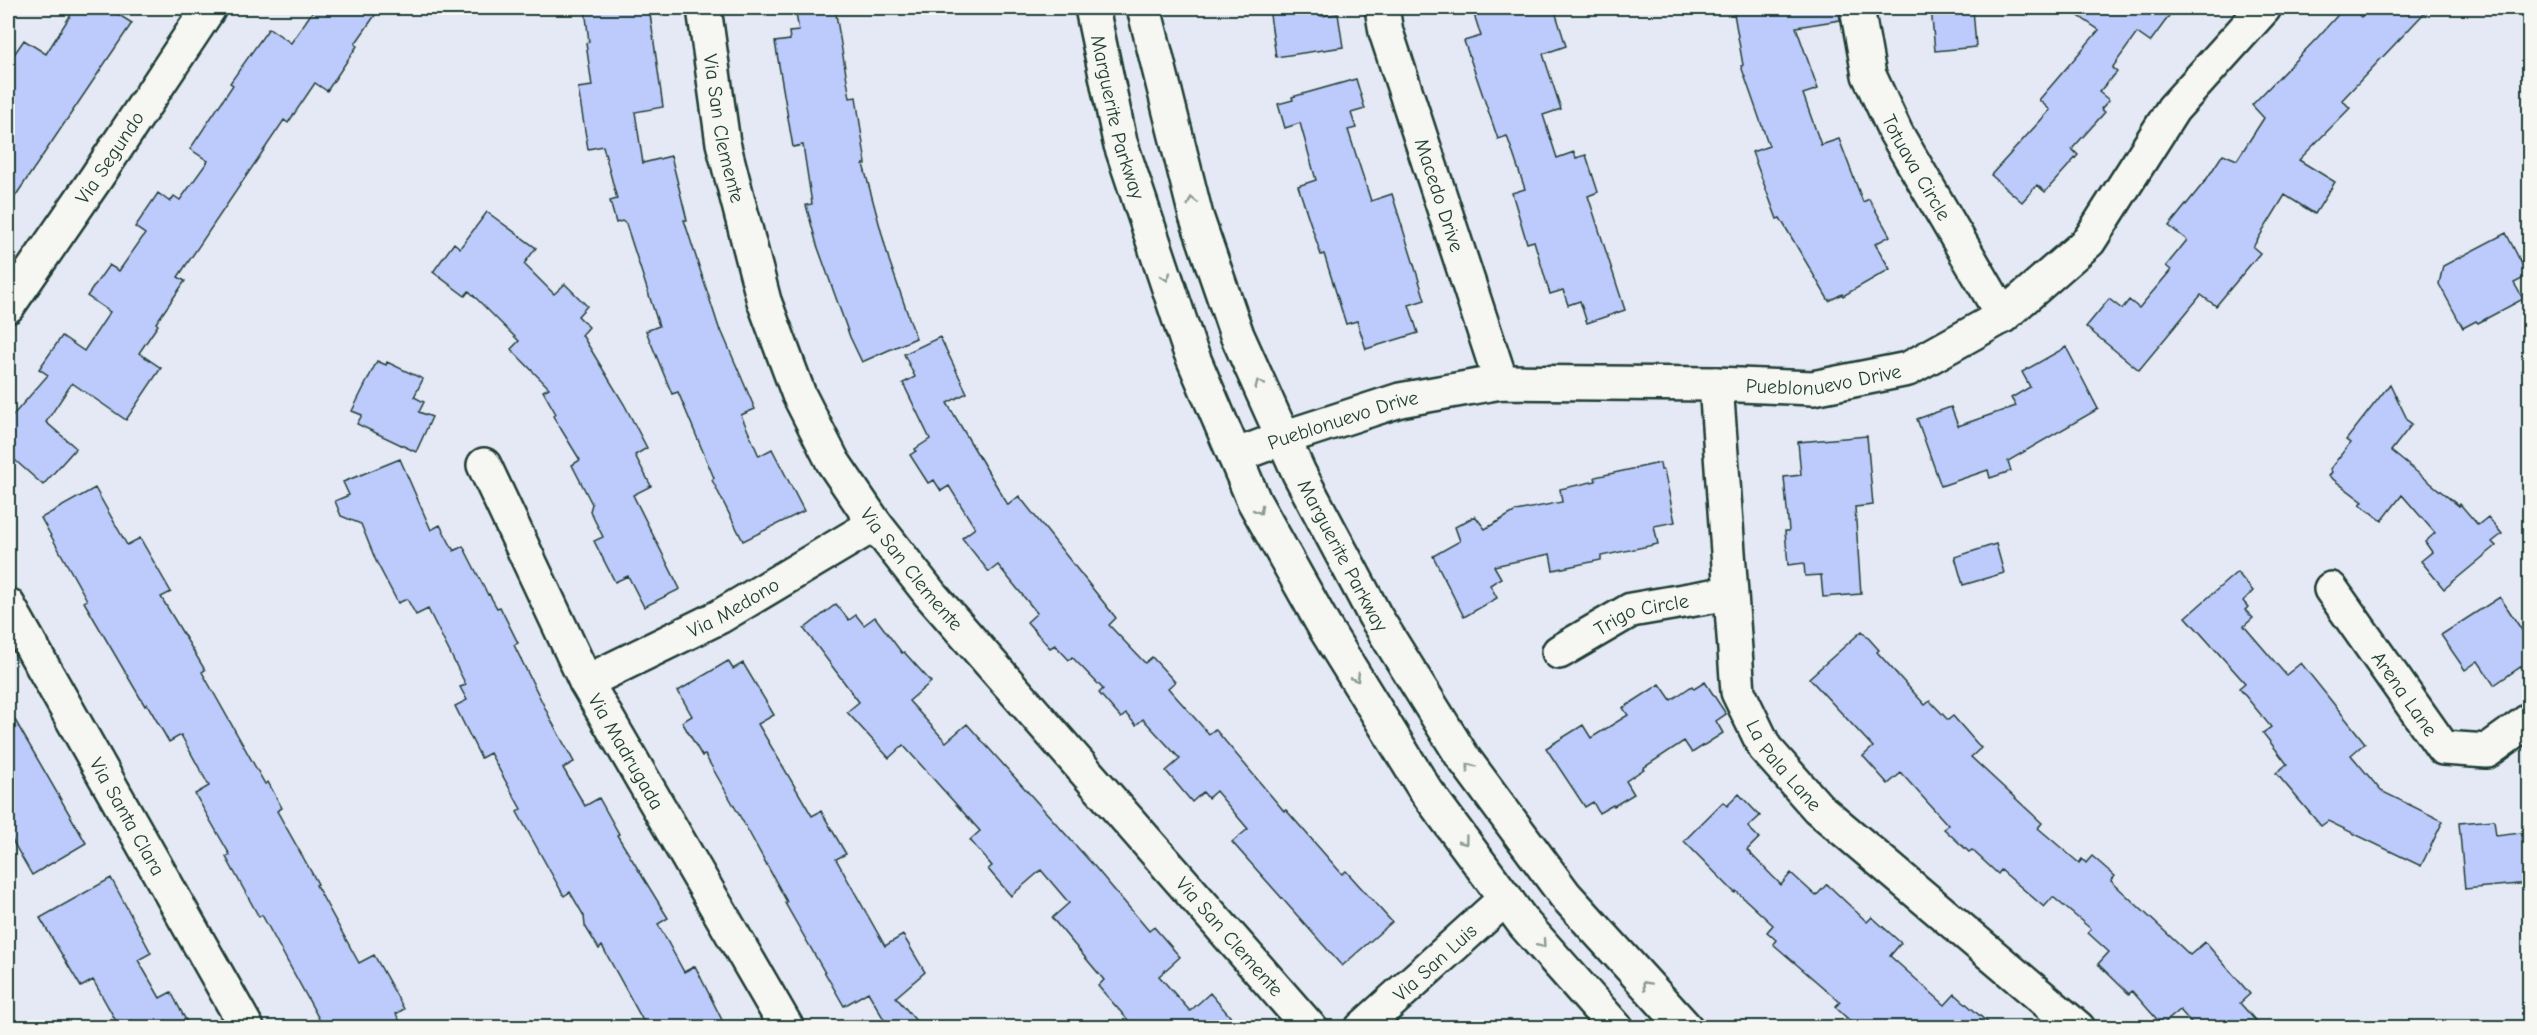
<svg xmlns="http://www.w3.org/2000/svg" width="2537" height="1035" viewBox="0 0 2537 1035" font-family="'Comic Neue',sans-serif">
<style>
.building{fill:#bccbfc;stroke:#1f3d34;stroke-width:1.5}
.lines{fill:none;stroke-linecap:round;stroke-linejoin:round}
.minor-casing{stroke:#1f3d34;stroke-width:38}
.primary-casing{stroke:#1f3d34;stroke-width:38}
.minor{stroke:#f6f6f2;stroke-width:33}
.primary{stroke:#f6f6f2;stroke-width:33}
.oneway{stroke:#8a9a93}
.labels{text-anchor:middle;stroke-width:5;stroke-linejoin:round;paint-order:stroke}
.street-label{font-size:20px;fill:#1f3d34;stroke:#f6f6f2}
</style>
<rect width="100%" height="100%" fill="#e5e9f5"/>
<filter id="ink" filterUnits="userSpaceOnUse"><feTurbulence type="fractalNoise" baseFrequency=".0167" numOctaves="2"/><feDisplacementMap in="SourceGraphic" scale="12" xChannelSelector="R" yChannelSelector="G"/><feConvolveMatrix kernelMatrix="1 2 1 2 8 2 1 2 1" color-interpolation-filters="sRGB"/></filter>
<g filter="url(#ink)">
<!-- building -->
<path class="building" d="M75 8H108L132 23 8 207V63L24 40 46 54Z
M315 8H380L355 44 357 46 327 91 315 83 288 123 284 120 178 277 185 281 156 323 158 325 139 353 161 368 126 420 72 383 46 422 76 448 43 485 8 454V421L48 375 39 369 62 336 84 351 110 312 87 296 109 265 119 271 145 234 135 227 158 193 170 202 174 196 180 200 208 161 190 149 233 85 230 83 269 28 291 43Z
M585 8H645L646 14H650L663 107 635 112 643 163 671 156 687 220H684L720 331 721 330 755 409 741 415 759 456 772 449 804 511 743 541 712 480 714 478 678 392 672 394 646 331 659 326 626 224 622 221 616 223 610 201 617 199 603 146 588 149 578 88 592 86 586 43 589 42Z
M795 8H835L850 98 856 97 866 164H863L889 260 916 338 862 362 850 337 817 245 806 205 812 204 803 145 793 147 775 42 790 40 789 32 799 31Z
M1269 8H1319L1321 16 1338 14 1343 47 1276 57Z
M1472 8H1554L1566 46 1543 54 1561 109 1543 115 1557 158 1574 152 1576 158 1586 155 1598 192 1588 196 1625 310 1587 323 1580 301 1568 305 1563 290 1550 294 1534 241 1527 243 1512 193 1525 189 1507 136 1498 139 1464 41 1481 36Z
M1733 8H1839L1840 20 1796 27 1818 89 1803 94 1821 145 1839 139 1863 202 1869 199 1890 236 1875 244 1890 269 1843 296 1842 294 1829 301 1780 218 1777 219 1752 152 1769 146 1741 66 1743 65Z
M1931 8H1973L1976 47 1935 51Z
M2067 8H2175L2150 42 2137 33 2112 68 2117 72 2099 92 2109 100 2101 109 2105 112 2072 149 2078 155 2045 192 2037 185 2022 202 1991 175 2050 110 2039 100 2099 30Z
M2344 8H2351L2361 17 2370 8H2429L2342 100 2350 108 2299 160 2335 182 2315 214 2285 195 2253 247 2260 253 2216 306 2201 295 2139 370 2086 327 2109 299 2122 309 2129 300 2139 308 2171 270 2166 266 2187 240 2169 226 2206 180 2223 154 2237 160 2264 118 2252 105 2318 37Z
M1356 79 1365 109 1351 113 1356 128 1348 130 1371 201 1392 194 1425 300 1409 305 1418 333 1366 349 1357 321 1346 324 1324 254 1321 255 1298 186 1316 180 1300 123 1285 128 1278 104 1293 100 1292 97Z
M487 212 536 248 524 264 554 294 565 284 587 306 578 316 589 327 582 335 624 404 647 448 635 455 651 486 633 495 680 589 644 607 628 576 615 582 594 541 603 537 590 511 592 504 572 465 580 460 553 416 556 414 543 391 549 388 511 349 519 341 469 291 465 296 433 272 454 243 460 248Z
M2506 233 2528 276 2514 283 2523 299 2478 323 2476 321 2463 328 2439 284 2443 266Z
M940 337 967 393 947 403 1008 505 1019 496 1116 618 1109 625 1145 663 1152 657 1175 682 1168 688 1209 734 1215 729 1284 811 1286 810 1342 874 1346 871 1392 922 1342 966 1232 842 1248 829 1216 791 1208 798 1203 792 1192 802 1166 771 1180 759 1143 719 1136 725 1126 714 1121 718 1099 693 1103 689 1072 657 1069 660 1055 645 1050 648 1027 622 1037 613 998 565 989 572 962 538 975 528 949 486 941 491 934 480 928 483 910 455 916 451 915 449 930 439 903 383 915 377 904 354Z
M2066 347 2098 409 2008 461 2011 471 1990 478 1988 470 1941 486 1917 419 1951 407 1958 426 2016 406 2011 398 2030 387 2022 372Z
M377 361 386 365 387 362 423 379 414 397 424 402 419 412 432 417 416 452 357 424 362 415 352 411Z
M2390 384 2408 421 2412 424 2391 451 2459 506 2460 504 2478 525 2488 517 2502 534 2492 542 2496 546 2444 589 2421 561 2432 552 2425 542 2435 533 2402 495 2382 521 2360 504 2363 502 2329 476 2332 472 2330 469 2350 443 2346 440Z
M1867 436 1873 505 1855 507 1861 594 1823 597 1821 575 1805 576 1804 563 1788 565 1785 531H1789L1784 477 1801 475 1798 442Z
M400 459 431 530 440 525 454 551 463 546 488 595 489 594 497 608 500 607 518 643 514 645 552 722 574 762 563 768 585 806 599 798 619 834 617 835 668 918 658 924 684 972 695 966 726 1028H647L602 946 599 949 585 926 584 916 570 892 564 896 517 812 521 809 490 753 481 758 455 706 467 700 460 687 466 685 428 609 416 615 407 599 398 603 376 561 361 524 341 516 335 501 349 495 343 482Z
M1660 463 1661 470H1664L1675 522 1654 526 1658 544 1601 556V560L1553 570 1550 554 1494 566 1501 578 1490 585 1497 598 1464 617 1433 556 1460 541 1455 527 1475 516 1485 529 1516 511 1562 502 1560 489 1596 481 1595 477Z
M95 488 127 545 140 538 171 592 161 597 205 670 202 672 265 784 268 782 282 808 277 811 318 884 316 885 359 963 374 955 404 1009 396 1014 404 1028H324L262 915 259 917 226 857 230 855 195 794 209 786 181 735 169 742 147 704 145 706 84 602 87 600 41 518Z
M1996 544 2004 573 1963 585 1955 557Z
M2237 572 2253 591 2243 601 2248 607 2245 610 2253 618 2244 626 2286 675 2301 663 2365 743 2351 755 2381 791 2443 821 2421 866 2328 821 2321 826 2276 773 2287 764 2263 733 2271 727 2239 688 2245 683 2186 617Z
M2500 597 2529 641V661L2494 685 2478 661 2465 670 2441 635Z
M836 604 849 620 856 615 864 625 875 617 902 653 904 652 931 682 909 701 946 742 967 724 1095 867 1149 931 1154 927 1180 957 1159 976 1190 1011 1210 993 1240 1028H1135L1098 986 1104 980 1052 918 1069 903 1041 870 1011 896 988 869 992 866 970 840 980 831 903 745 889 758 847 712 859 702 804 629Z
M1862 631 1879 650 1877 652 1925 705 1930 701 1948 720 1953 716 1981 748 1971 757 2042 823 2038 828 2079 863 2082 859 2086 863 2092 856 2115 876 2111 881 2190 955 2205 942 2250 994 2240 1003 2262 1028H2196L2180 1010 2162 1025 2132 991 2129 994 2098 964 2109 952 2088 933 2091 929 2053 897 2044 907 2001 870 1998 874 1972 850 1969 852 1944 829 1948 825 1901 773 1888 784 1863 756 1873 747 1809 678Z
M728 661 733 669 743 663 774 715 758 724 812 816 821 811 846 854 836 859 885 946 903 935 925 972 896 997 922 1028H889L868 992 844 1006 785 903 787 902 750 834 705 755 702 756 682 722 692 716 678 691Z
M1705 682 1726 714 1716 721 1723 733 1692 753 1684 741 1643 768 1644 769 1626 781 1634 794 1614 806 1613 805 1599 813 1593 802 1585 807 1546 748 1583 725 1591 738 1628 715 1623 708 1660 684 1671 700 1692 686 1694 689Z
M8 708 86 843 32 875 8 833Z
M1739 794 1760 816 1748 827 1759 838 1747 850 1781 885 1791 873 1816 896 1827 884 1867 922 1872 917 1901 943 1890 956 1945 1005 1955 994 1994 1028H1858L1835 1007 1840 1002 1773 944 1776 940 1767 932 1773 925 1736 891 1735 893 1684 841 1723 802 1727 806Z
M2494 820 2496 836 2529 832V883L2465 889 2459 823Z
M111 878 151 953 138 960 160 998 171 992 190 1028H120L93 980 81 987 40 918Z"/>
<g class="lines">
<!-- minor casing -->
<g class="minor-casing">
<g id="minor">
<path id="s1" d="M704 8 723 143 764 301 799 395 833 462 875 524 930 594 1310 1028"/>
<path id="s2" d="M1382 8 1386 32 1501 382"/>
<path id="s3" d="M1857 8 1869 75 1896 133 2003 316"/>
<path id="s4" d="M8 306 96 178 209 8"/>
<path id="s5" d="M1716 384 1738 692 1765 748 1818 808 2078 1028"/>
<path id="s6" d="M1235 456 1283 438 1400 400 1501 382 1716 384 1813 388 1908 369 2003 316 2089 241 2173 109 2264 8"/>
<path id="s7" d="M484 465 586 682 787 1028"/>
<path id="s8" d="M2331 589 2443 748 2487 751 2530 720"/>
<path id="s9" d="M8 605 247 1028"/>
<path id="s10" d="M1559 652 1631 610 1730 593"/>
<path id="s11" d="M586 682 719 617 875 524"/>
<path id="s12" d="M1362 1028 1506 898"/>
</g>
</g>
<!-- primary casing -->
<g class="primary-casing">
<g id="primary">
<path id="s13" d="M1092 8 1120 142 1189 348 1254 501 1325 628 1424 788 1525 925 1616 1028"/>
<path id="s14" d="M1144 8 1196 216 1237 335 1299 473 1375 616 1462 756 1565 895 1686 1028"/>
</g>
</g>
<!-- minor -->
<use href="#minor" class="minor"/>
<!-- primary -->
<use href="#primary" class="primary"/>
</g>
<!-- one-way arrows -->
<defs><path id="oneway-chevron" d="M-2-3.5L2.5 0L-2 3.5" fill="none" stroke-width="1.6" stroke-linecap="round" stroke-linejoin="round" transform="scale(1.5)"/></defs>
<g class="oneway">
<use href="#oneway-chevron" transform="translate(1192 201) rotate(-104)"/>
<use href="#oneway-chevron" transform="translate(1166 277) rotate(72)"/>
<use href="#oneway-chevron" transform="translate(1259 384) rotate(-114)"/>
<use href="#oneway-chevron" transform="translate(1259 510) rotate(61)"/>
<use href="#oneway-chevron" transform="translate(1356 678) rotate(58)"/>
<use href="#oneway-chevron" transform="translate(1470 767) rotate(-127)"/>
<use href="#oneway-chevron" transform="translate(1464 841) rotate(53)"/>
<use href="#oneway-chevron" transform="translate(1542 944) rotate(49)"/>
<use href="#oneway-chevron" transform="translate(1646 985) rotate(-133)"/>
</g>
</g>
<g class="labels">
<!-- street labels -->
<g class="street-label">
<text dy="7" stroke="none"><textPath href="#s13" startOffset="112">Marguerite Parkway</textPath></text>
<text dy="7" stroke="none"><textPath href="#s1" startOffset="122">Via San Clemente</textPath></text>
<text dy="7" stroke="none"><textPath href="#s4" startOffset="180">Via Segundo</textPath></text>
<text dy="7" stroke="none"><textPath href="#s3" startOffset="172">Totuava Circle</textPath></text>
<text dy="7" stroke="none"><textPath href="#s2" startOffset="196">Macedo Drive</textPath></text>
<text dy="7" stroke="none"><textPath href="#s6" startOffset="600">Pueblonuevo Drive</textPath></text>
<text dy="7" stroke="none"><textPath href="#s6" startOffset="114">Pueblonuevo Drive</textPath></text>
<text dy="7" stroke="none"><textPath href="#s14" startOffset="585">Marguerite Parkway</textPath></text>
<text dy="7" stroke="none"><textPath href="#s1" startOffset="608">Via San Clemente</textPath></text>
<text dy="7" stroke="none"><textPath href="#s11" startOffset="165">Via Medono</textPath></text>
<text dy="7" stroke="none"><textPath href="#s10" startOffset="92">Trigo Circle</textPath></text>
<text dy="7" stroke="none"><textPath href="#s8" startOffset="128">Arena Lane</textPath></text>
<text dy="7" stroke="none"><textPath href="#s7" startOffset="320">Via Madrugada</textPath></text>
<text dy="7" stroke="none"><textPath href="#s5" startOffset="396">La Pala Lane</textPath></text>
<text dy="7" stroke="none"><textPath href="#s9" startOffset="243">Via Santa Clara</textPath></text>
<text dy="7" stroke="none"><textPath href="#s1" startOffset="1094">Via San Clemente</textPath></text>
<text dy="7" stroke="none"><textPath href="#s12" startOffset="98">Via San Luis</textPath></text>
</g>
</g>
<!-- margin -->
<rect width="2537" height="1035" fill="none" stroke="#f6f6f2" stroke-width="30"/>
<rect x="15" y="15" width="2507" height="1005" fill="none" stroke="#1f3d34" stroke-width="2" filter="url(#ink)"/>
</svg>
